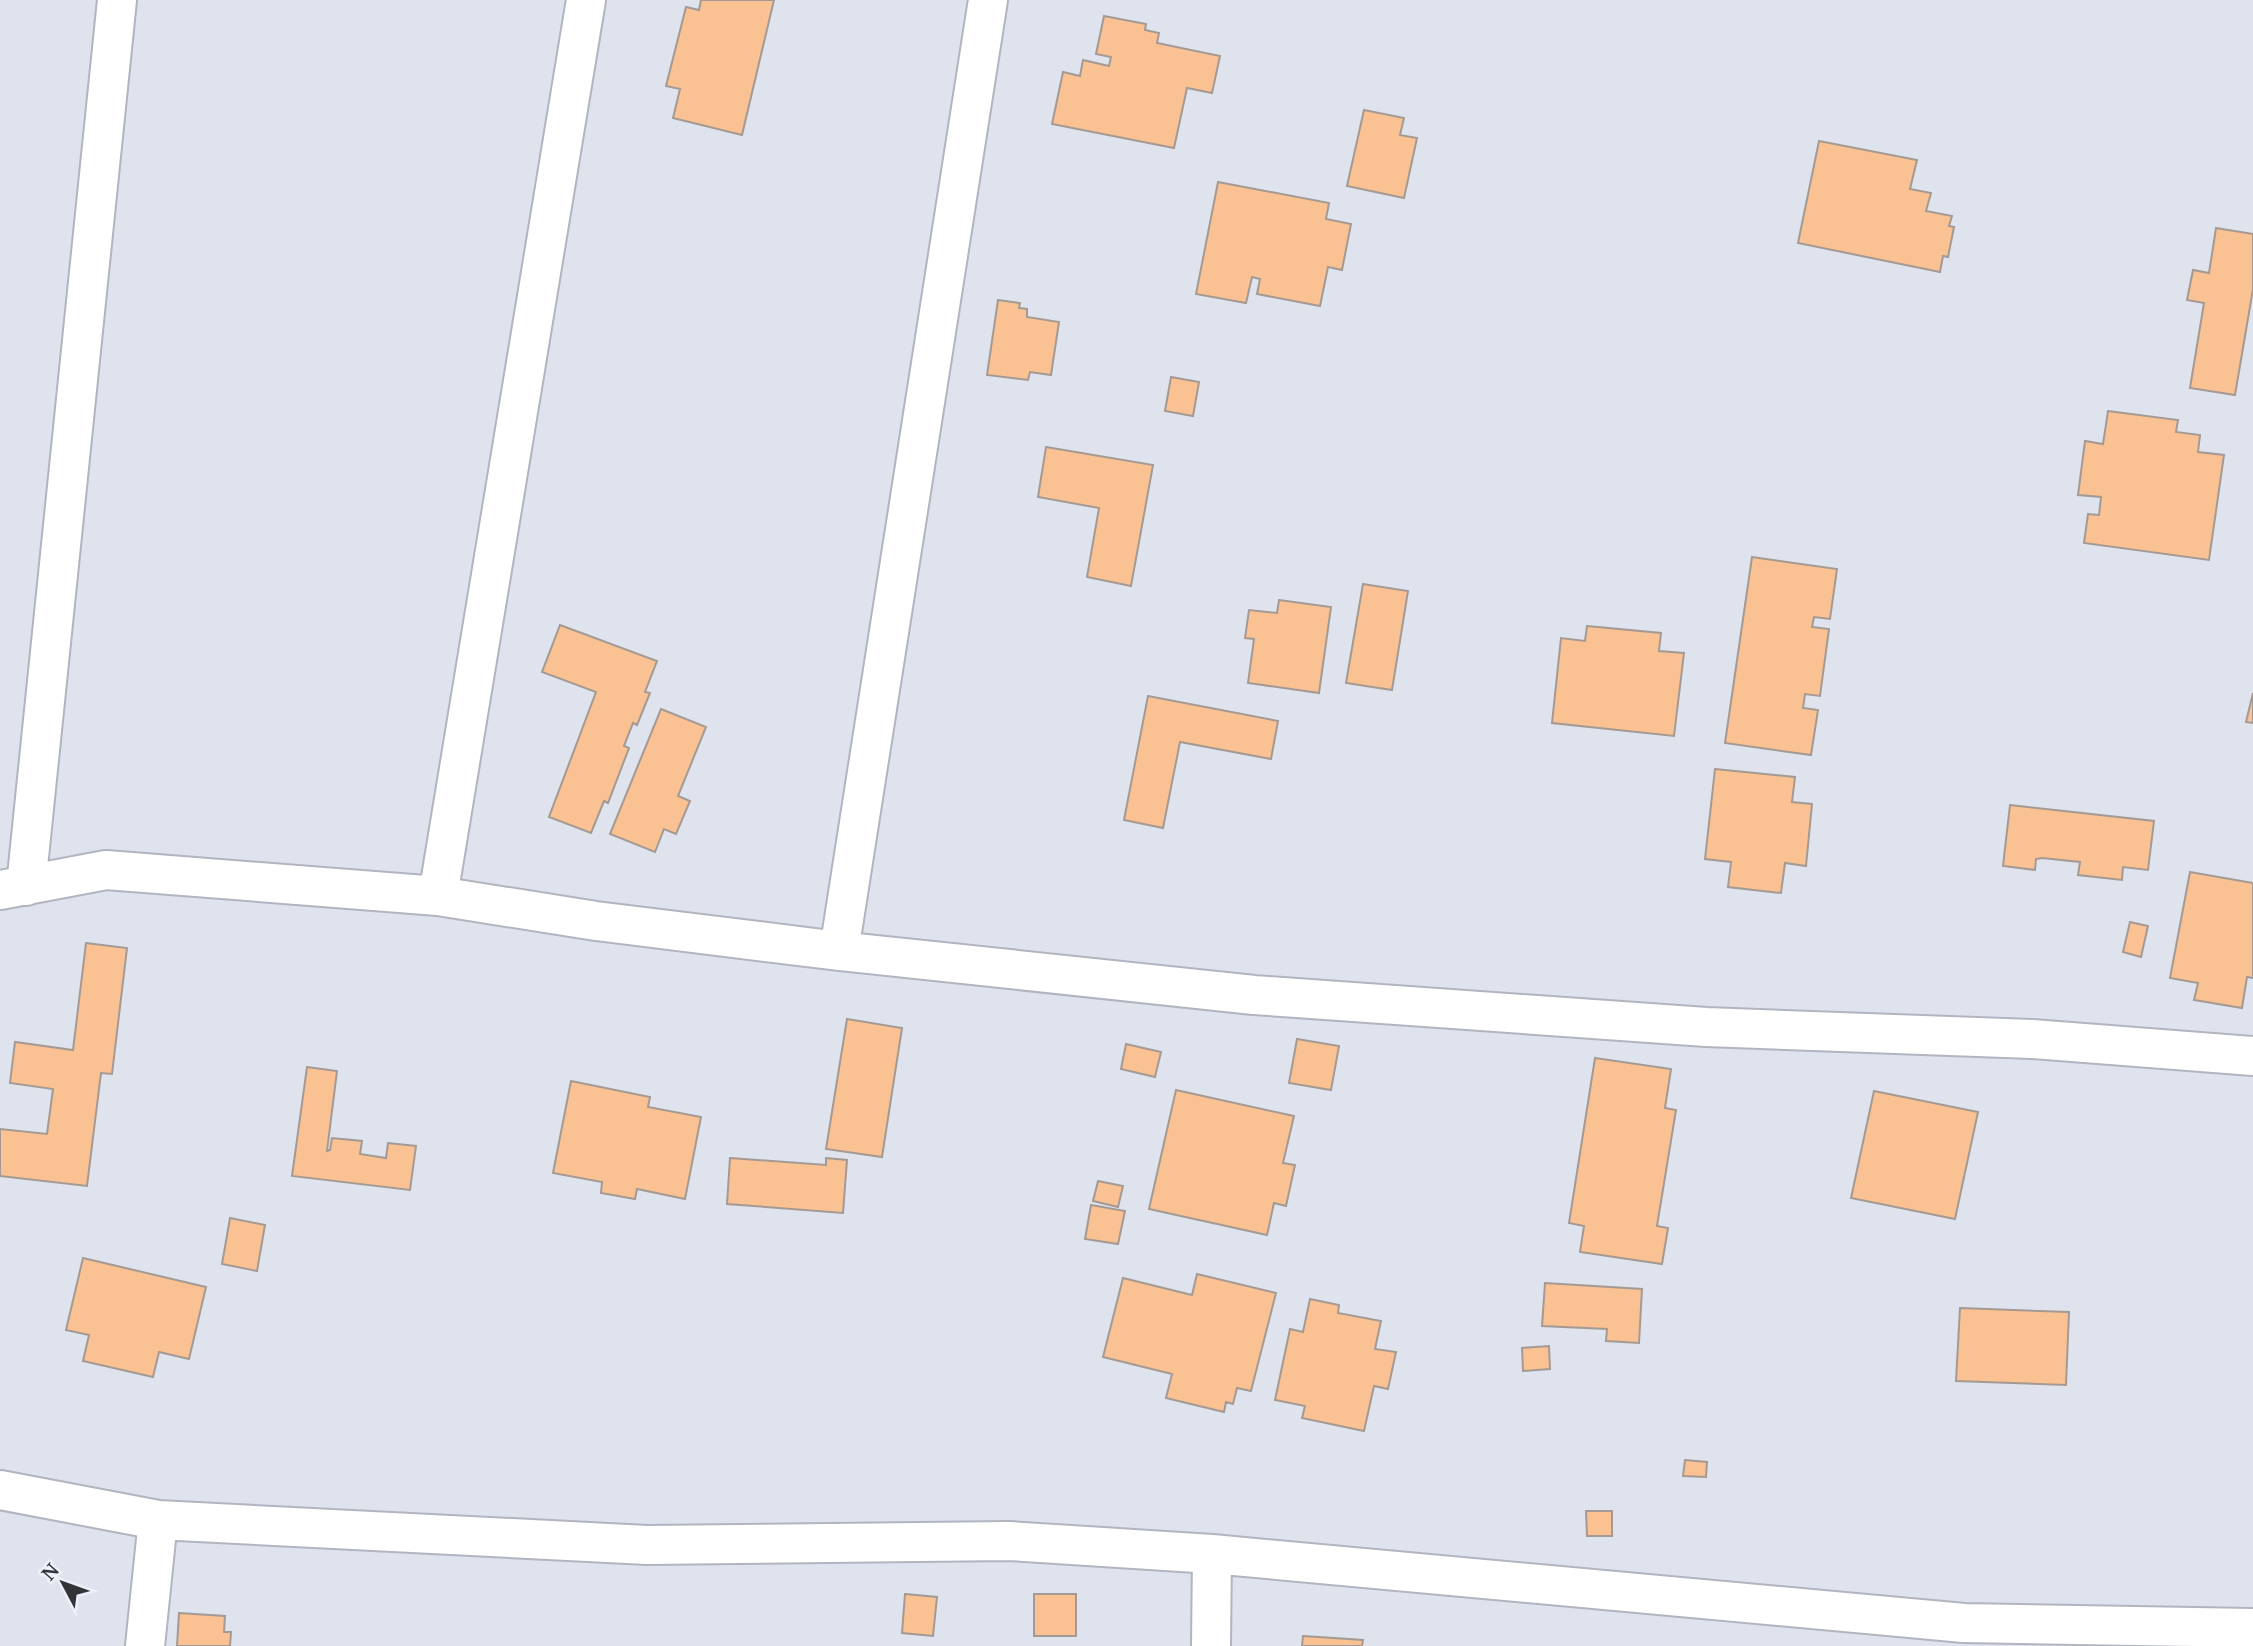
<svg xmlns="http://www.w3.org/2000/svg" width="2253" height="1646" viewBox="0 0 2253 1646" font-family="'Noto Serif',serif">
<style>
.building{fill:#fac193;stroke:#a49a93;stroke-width:2}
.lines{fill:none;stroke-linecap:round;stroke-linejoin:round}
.minor-casing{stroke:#b2b5c0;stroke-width:42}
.minor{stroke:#fff;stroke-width:38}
</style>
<rect width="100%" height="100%" fill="#dfe3ee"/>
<!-- building -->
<path class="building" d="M701 0H774L742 135 673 118 680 89 666 86 686 7 699 10Z
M1104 16 1146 24 1145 30 1159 33 1157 43 1220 56 1212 93 1187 88 1174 148 1052 124 1063 72 1080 76 1083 60 1109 66 1111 57 1096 54Z
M1364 110 1404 118 1400 135 1417 138 1404 198 1347 186Z
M1819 141 1917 160 1910 189 1931 193 1926 211 1952 216 1949 226 1954 227 1948 257 1943 256 1940 272 1798 243Z
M1218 182 1329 203 1326 219 1351 224 1342 270 1328 267 1320 306 1257 294 1260 279 1252 277 1246 303 1196 294Z
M2216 228 2253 234V289L2235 395 2190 388 2204 303 2187 300 2193 270 2209 273Z
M998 300 1020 303 1019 308 1027 309V317L1059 322 1051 375 1030 372 1028 380 987 375Z
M1171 377 1199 382 1193 416 1165 411Z
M2108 411 2178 420 2176 432 2200 435 2198 452 2224 455 2209 560 2084 543 2088 514 2099 515 2101 497 2078 495 2085 441 2103 444Z
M1046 447 1153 465 1131 586 1087 577 1099 508 1038 497Z
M1752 557 1837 569 1830 619 1814 617 1812 627 1829 629 1820 696 1805 694 1803 708 1818 710 1811 755 1725 743Z
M1363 584 1408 591 1392 690 1346 683Z
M1279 600 1331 607 1319 693 1248 683 1254 639 1245 638 1249 610 1277 613Z
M560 625 657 661 645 692 650 693 637 725 633 723 624 746 629 748 608 803 604 801 591 833 549 817 596 692 542 672Z
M1587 626 1661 633 1659 651 1684 653 1674 736 1552 723 1561 638 1585 641Z
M2253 693V723L2246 722Z
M1148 696 1278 721 1271 759 1180 742 1163 828 1124 820Z
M661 709 706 727 678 796 690 801 676 834 664 829 655 852 610 834Z
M1715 769 1795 777 1792 802 1812 804 1806 866 1785 863 1781 893 1728 887 1731 862 1705 859Z
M2010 805 2154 821 2148 870 2123 867 2122 880 2078 875 2080 862 2042 858 2036 859 2035 870 2003 866Z
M2190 872 2253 883V978L2247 977 2242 1008 2194 1000 2198 983 2170 978Z
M2130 922 2148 926 2141 957 2123 952Z
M86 943 127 948 112 1074 101 1073 87 1186 0 1176V1129L47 1134 53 1089 10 1083 15 1042 73 1050Z
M847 1019 902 1028 882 1157 826 1149Z
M1297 1039 1339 1046 1331 1090 1289 1083Z
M1126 1044 1161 1052 1155 1077 1121 1069Z
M1595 1058 1671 1069 1665 1108 1676 1110 1657 1226 1668 1228 1662 1264 1580 1252 1584 1226 1569 1223Z
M307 1067 337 1071 327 1151 330 1150 332 1138 362 1141 360 1154 386 1158 388 1143 416 1146 410 1190 292 1176Z
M571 1081 650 1097 648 1107 701 1117 685 1199 637 1189 635 1199 601 1193 602 1182 553 1173Z
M1176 1090 1294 1116 1283 1163 1295 1165 1286 1206 1274 1203 1267 1235 1149 1209Z
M1874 1091 1978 1112 1955 1219 1851 1198Z
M730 1158 826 1165V1158L847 1160 843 1213 727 1204Z
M1098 1181 1123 1186 1118 1207 1093 1201Z
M1091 1205 1125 1211 1118 1244 1085 1239Z
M230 1218 265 1225 257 1271 222 1264Z
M83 1258 206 1287 189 1359 159 1352 153 1377 83 1361 89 1335 66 1330Z
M1197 1274 1276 1293 1251 1391 1237 1388 1233 1404 1226 1402 1224 1412 1166 1398 1172 1374 1103 1357 1123 1278 1192 1295Z
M1545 1283 1642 1289 1639 1343 1606 1341 1607 1329 1542 1326Z
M1310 1299 1339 1305 1338 1313 1381 1321 1375 1349 1396 1352 1388 1389 1374 1386 1364 1431 1302 1418 1305 1406 1275 1400 1290 1329 1303 1332Z
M1960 1308 2069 1312 2066 1385 1956 1381Z
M1549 1346 1550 1369 1523 1371 1522 1348Z
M1685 1460 1707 1462 1706 1477 1683 1476Z
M1586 1511H1612V1536H1587Z
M905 1594 937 1597 933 1636 902 1633Z
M1034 1594H1076V1636H1034Z
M179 1613 225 1616 224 1632H231L230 1646H177Z
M1303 1636 1363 1640 1362 1646H1302Z"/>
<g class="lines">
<!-- minor casing -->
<g class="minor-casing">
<path id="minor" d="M26 886 117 0
M0 890 106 870 438 896 596 921 839 951 1254 995 1706 1027 2032 1039 2253 1056
M438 896 586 0
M839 951 988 0
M0 1490 158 1520 647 1545 1009 1541 1212 1554 1964 1623 2253 1628
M145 1646 158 1520
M1211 1646 1212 1554"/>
</g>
<!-- minor -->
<use href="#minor" class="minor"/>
</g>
<!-- north arrow -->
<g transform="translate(63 1583) rotate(311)" stroke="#ecf0fb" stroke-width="5" paint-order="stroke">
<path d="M0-5L12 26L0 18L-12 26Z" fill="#323438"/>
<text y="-10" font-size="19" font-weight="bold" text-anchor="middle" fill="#323438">N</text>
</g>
</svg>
